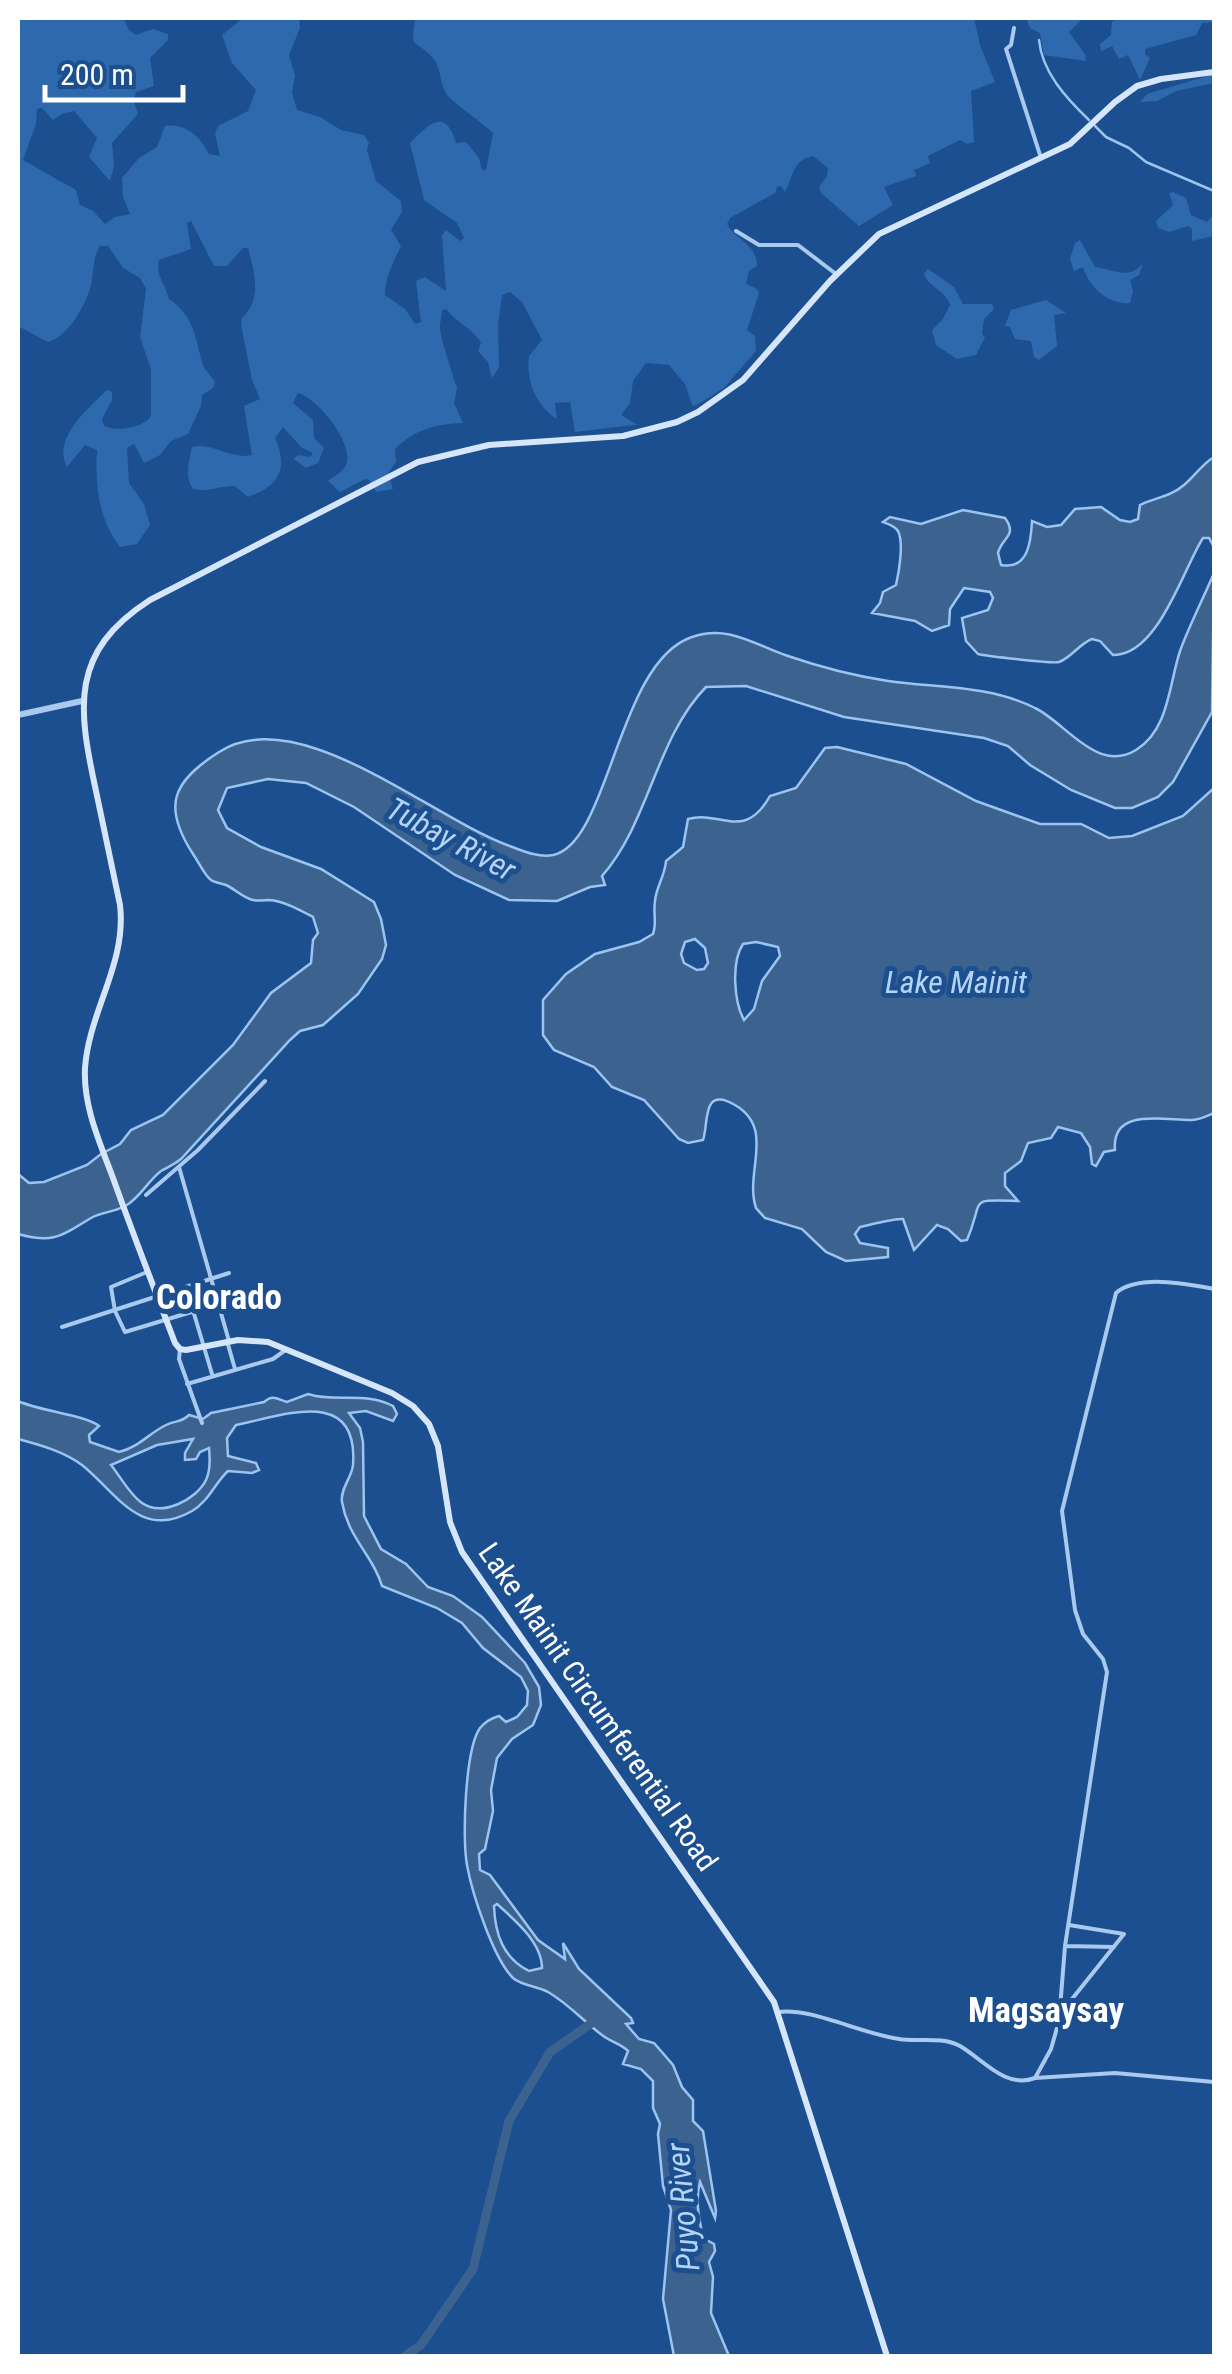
<svg xmlns="http://www.w3.org/2000/svg" width="1232" height="2374" viewBox="0 0 1232 2374" font-family="'Roboto Condensed',sans-serif">
<style>
.green{fill:#2e69ad}
.water{fill:#3c6290;stroke:#9cc4f0;stroke-width:2.5;fill-rule:evenodd}
.lines{fill:none;stroke-linecap:round;stroke-linejoin:round}
.stream{stroke:#9cc4f0;stroke-width:2.5}
.river{stroke:#3c6290;stroke-width:9}
.minor{stroke:#a9c9ee;stroke-width:4}
.tertiary{stroke:#a9c9ee;stroke-width:6}
.secondary{stroke:#d6e6fa;stroke-width:6}
.labels{text-anchor:middle;stroke-width:10;stroke-linejoin:round;paint-order:stroke}
.street-label{font-size:30px;fill:#fff;stroke:#1b4f8f}
.water-label{font-size:32px;font-style:italic;fill:#b5d3f5;stroke:#1b4f8f}
.quarter-label{font-size:35px;font-weight:bold;fill:#fff;stroke:#1b4f8f}
</style>
<rect width="100%" height="100%" fill="#1b4f8f"/>
<!-- green -->
<path class="green" d="M18 18H123L129 30 136 35 153 29 168 34V40L150 58 154 86 136 92 134 101 138 114 112 143 114 166 110 181 89 157 97 138 74 111 62 114 53 120 42 108 37 109 36 124 23 160 76 190 80 205 93 211 105 224 115 217 130 214 123 197 122 178 139 158 157 147 165 126C185 123 200 136 209 154L220 156 215 133 218 126 248 111 256 90 232 63 222 35 243 18H299L300 28 289 55 295 76 292 92 297 110 320 117 341 130 364 135 369 143 367 150 376 181 401 201 402 212 391 230 401 246C394 261 385 277 385 295L405 309 415 324 421 322 416 281 425 277 446 291 442 235 446 230 460 241 464 238 457 223 424 200 410 143C428 125 445 106 456 143L466 142 479 158 482 170H486L493 133C479 120 464 111 451 99 438 88 443 66 431 56 410 36 412 51 415 18H974L980 45 995 82 971 91 974 142 967 144 960 140 928 156 930 163 914 170 916 176 884 187 893 205 859 226 821 193 819 187 827 176 828 168 813 156C792 160 794 176 785 192L781 186 777 187 775 193 730 218 727 224C737 242 756 242 757 266L749 271 746 284 757 289 759 293 747 330 755 336 756 351 724 388 695 406 692 405 685 384 669 365 646 363 633 381 630 403 621 415 636 424H642L575 432 570 402 555 403 557 419C535 405 526 380 529 356L542 340 522 302 510 292 502 295 498 325 499 367 492 378 488 362 478 351 481 343C473 328 456 323 446 309L442 310C442 316 440 321 440 326 439 334 454 379 457 388L454 403 463 423C436 424 415 429 395 449L396 462 388 473 393 489 376 492 369 480 365 479 340 492 328 481C334 476 343 472 346 465 355 445 318 398 298 393L293 403 313 420 314 438 324 448 318 463 306 468 294 459 298 455 310 457 313 453 301 447 283 427 275 438C289 470 279 486 248 497L235 486C221 485 207 493 193 489 184 477 189 461 192 447 213 442 230 460 252 455L244 406 260 399 252 380 241 325 242 318C262 299 255 273 248 248H243L227 266H214L191 221 187 223 191 249 159 260C155 276 166 285 169 299 193 315 195 335 202 362 203 369 211 375 215 382L213 388 202 395 201 406 188 434 171 441 160 455 144 463 134 444 127 448 129 483 144 504 150 525 137 544 120 547C98 518 95 485 97 450L85 445 67 467C52 438 88 409 107 390L112 392V400L102 419 104 426C116 432 144 428 151 416V370L140 337 146 289 140 278 123 268 108 246H100C92 259 94 271 91 285 86 305 68 337 48 342L18 326Z
M1026 18H1083L1069 32 1085 54 1086 61 1044 55 1040 33 1030 28Z
M1117 18H1214V22L1202 23 1196 35 1145 49V54L1150 58 1140 80 1128 55 1119 59 1112 46 1101 51 1100 44 1111 35 1112 22Z
M1214 74V83L1176 91 1157 101 1140 102 1147 94Z
M1173 192 1186 198 1191 215 1207 222 1214 214V236L1192 241V229L1188 226 1169 232 1158 228 1156 221 1173 205 1169 193Z
M1080 240 1095 267C1113 269 1129 281 1143 263L1139 275 1130 280 1133 291 1130 303C1108 305 1089 287 1083 267L1074 271 1070 259 1075 243Z
M928 269 954 287 963 304H992L994 309 984 319 982 334 985 337 976 355 957 359 936 345 932 330 943 319 950 305C946 290 929 288 924 274Z
M1046 300 1066 313 1054 315 1057 346 1039 360 1034 357 1031 341 1015 339 1010 327 1005 326 1011 310Z"/>
<!-- water -->
<path class="water" d="M1214 457V547L1209 538H1203C1183 569 1158 656 1113 655L1100 641 1092 639C1079 644 1072 657 1059 662 1054 664 986 656 978 654L966 641 962 618 988 610 993 598 990 592 964 588 950 609 949 625 932 631 915 621 872 613 880 603 883 592 896 585C899 572 904 543 898 531 895 526 888 524 883 522L890 517 921 524 963 510 1005 518C1018 536 1002 537 998 553L1001 565C1028 570 1031 542 1032 521L1047 527 1061 525 1075 509 1101 507 1120 520 1130 522 1138 519 1140 505C1154 498 1170 497 1184 485 1195 476 1201 465 1214 457Z
M1214 573 1212 712 1173 782 1158 797 1132 808H1115L1071 790 1030 765 1008 746 984 738 844 717 746 686 706 687C656 738 649 823 602 876L605 885 590 887 557 901 509 900 455 875 354 807 306 783 268 779 227 788 218 810 227 828 261 847 321 869 374 902 381 919 386 945 382 959 358 994 323 1025 300 1031 290 1040 181 1159C175 1164 168 1167 161 1171 148 1181 141 1196 127 1205 116 1212 101 1212 91 1218 61 1236 54 1244 18 1234V1174L29 1183 44 1182 87 1165 101 1154 120 1144 131 1130 163 1115 233 1045 271 993 311 963 313 940 318 933 313 917C300 910 284 901 269 900 266 900 257 901 253 900 243 898 235 889 226 885 221 883 215 883 211 880 205 876 198 861 193 854 162 806 172 782 219 752 297 701 431 817 507 845 521 850 537 858 553 855 610 843 617 662 692 637 728 624 755 645 788 656 820 667 855 676 888 681 937 688 989 685 1035 708 1065 722 1097 774 1136 750 1169 730 1169 684 1180 651 1190 624 1203 599 1214 573Z
M837 747 906 764 976 801 1040 824H1081L1109 838 1132 836 1183 816 1214 788V1113C1207 1116 1200 1120 1192 1120 1167 1121 1111 1106 1115 1150L1104 1152 1096 1166 1092 1164 1090 1147 1081 1133 1058 1127 1051 1138 1028 1143 1021 1161 1005 1173V1186L1018 1201C966 1199 985 1198 967 1240L961 1241 948 1229 937 1225 914 1250 903 1219C896 1218 868 1225 860 1227L855 1234 860 1243 888 1248V1257L846 1261 826 1252 802 1229 765 1218 756 1208C744 1172 776 1129 735 1105 701 1085 709 1124 703 1140L688 1143 679 1139 644 1100 612 1087 594 1067 554 1050 543 1035V1000L566 974 595 954 639 942 653 934C657 923 653 913 655 901 656 887 665 876 666 861L683 847 688 819C721 810 744 842 770 796L796 788 825 748ZM695 939 705 948 708 963 704 969 697 970 684 963 681 954 685 942ZM756 942 778 947 780 956 762 981 754 1009 744 1020C734 1002 731 962 743 944Z
M308 1394C335 1403 365 1391 393 1406L397 1414 393 1421 366 1411 349 1413 360 1428 363 1442 364 1516 381 1549 406 1564 428 1587 453 1596 482 1617 525 1663 539 1687 541 1705 533 1725 512 1739 497 1758 491 1790 493 1811 485 1849 479 1854 480 1870 490 1875 538 1940 565 1959 563 1943 579 1969 631 2018 633 2023 626 2024 639 2039 654 2043 661 2051 673 2065 682 2087 693 2100V2121L703 2131 716 2211 715 2218 700 2182C695 2201 699 2218 703 2238L714 2244 715 2251 709 2262 713 2277 711 2313 729 2356H674L663 2299 671 2210 663 2186 658 2134 660 2124 653 2108V2081L641 2069 623 2064 628 2051C621 2044 611 2042 602 2035 584 2022 569 2004 548 1992 538 1986 522 1986 513 1978 493 1958 472 1893 467 1865 462 1839 465 1749 480 1728 485 1722 492 1718 499 1716L506 1722 517 1717 527 1705 528 1691 521 1677 483 1648 462 1623 437 1608 382 1586C374 1557 348 1538 342 1502 340 1489 352 1477 353 1465 359 1385 282 1416 236 1425L227 1438 228 1456 256 1463 259 1470 252 1473 228 1471C215 1483 208 1502 192 1511 140 1541 116 1492 82 1465 63 1451 40 1445 18 1439V1401C39 1411 86 1415 99 1426L89 1435 90 1442 119 1452C139 1447 148 1434 166 1425 176 1420 181 1423 189 1415L203 1419 211 1413 264 1402C273 1394 277 1399 287 1402ZM193 1439 185 1453V1460L196 1459 200 1452 209 1448C210 1458 210 1472 206 1480 196 1500 162 1517 142 1503 130 1495 120 1476 111 1465L157 1445ZM497 1904C515 1920 542 1943 542 1968L529 1971C503 1958 495 1934 494 1906Z"/>
<g class="lines">
<!-- stream -->
<path class="stream" d="M1039 40C1042 72 1066 98 1089 120
M1095 126 1106 137 1129 148 1146 162 1214 191"/>
<!-- river -->
<path class="river" d="M405 2356 421 2345 473 2269 509 2121 550 2052 596 2020"/>
<!-- minor -->
<path class="minor" d="M1014 28 1011 45 1006 49 1041 158
M736 231 759 245H798L836 274
M179 1167 229 1341
M146 1195 198 1150 265 1081
M147 1272 111 1287 115 1311 125 1332 218 1304
M186 1287 212 1374
M62 1327 229 1273
M227 1341 235 1369
M180 1349 179 1359 202 1423
M187 1384 273 1359 287 1349
M1065 1946 1114 1947
M778 2012C810 2007 862 2034 899 2039 918 2042 942 2036 960 2046 984 2060 1005 2089 1035 2078L1051 2049 1059 2021 1065 1946 1107 1672 1103 1659 1083 1634 1075 1610 1062 1511 1116 1293C1138 1274 1188 1284 1214 1289
M1060 2014 1124 1934 1069 1925
M1035 2078 1115 2073 1214 2082"/>
<!-- tertiary -->
<path class="tertiary" d="M18 715 82 701"/>
<!-- secondary -->
<path class="secondary" d="M887 2356 774 2002 462 1552 450 1522 438 1446 429 1424 413 1406 392 1393 268 1342 238 1340 186 1350 180 1349 175 1343C154 1288 133 1234 113 1178 100 1143 83 1106 85 1068 89 1011 127 963 120 905 112 867 104 829 96 791 78 708 69 652 150 600L418 462 489 445 623 436 677 422 698 412 743 380 830 281 879 234 1070 144 1115 102 1137 86 1161 79 1214 72"/>
</g>
<g class="labels">
<!-- street labels -->
<g class="street-label">
<text transform="translate(598 1707) rotate(55)" y="10">Lake Mainit Circumferential Road</text>
</g>
<!-- water labels -->
<g class="water-label">
<text transform="translate(451 839) rotate(28)" y="11">Tubay River</text>
<text x="956" y="993">Lake Mainit</text>
<text transform="translate(683 2207) rotate(-95)" y="11">Puyo River</text>
</g>
<!-- quarter labels -->
<g class="quarter-label">
<text x="219" y="1309">Colorado</text>
<text x="1046" y="2022">Magsaysay</text>
</g>
</g>
<!-- border -->
<rect width="1232" height="2374" fill="none" stroke="#ffffff" stroke-width="40"/>
<!-- scale -->
<path d="M45 85v15h138v-15" fill="none" stroke="#ffffff" stroke-width="5"/>
<text x="60" y="85" font-size="30" fill="#ffffff" stroke="#1b4f8f" stroke-width="8" paint-order="stroke">200 m</text>
</svg>
